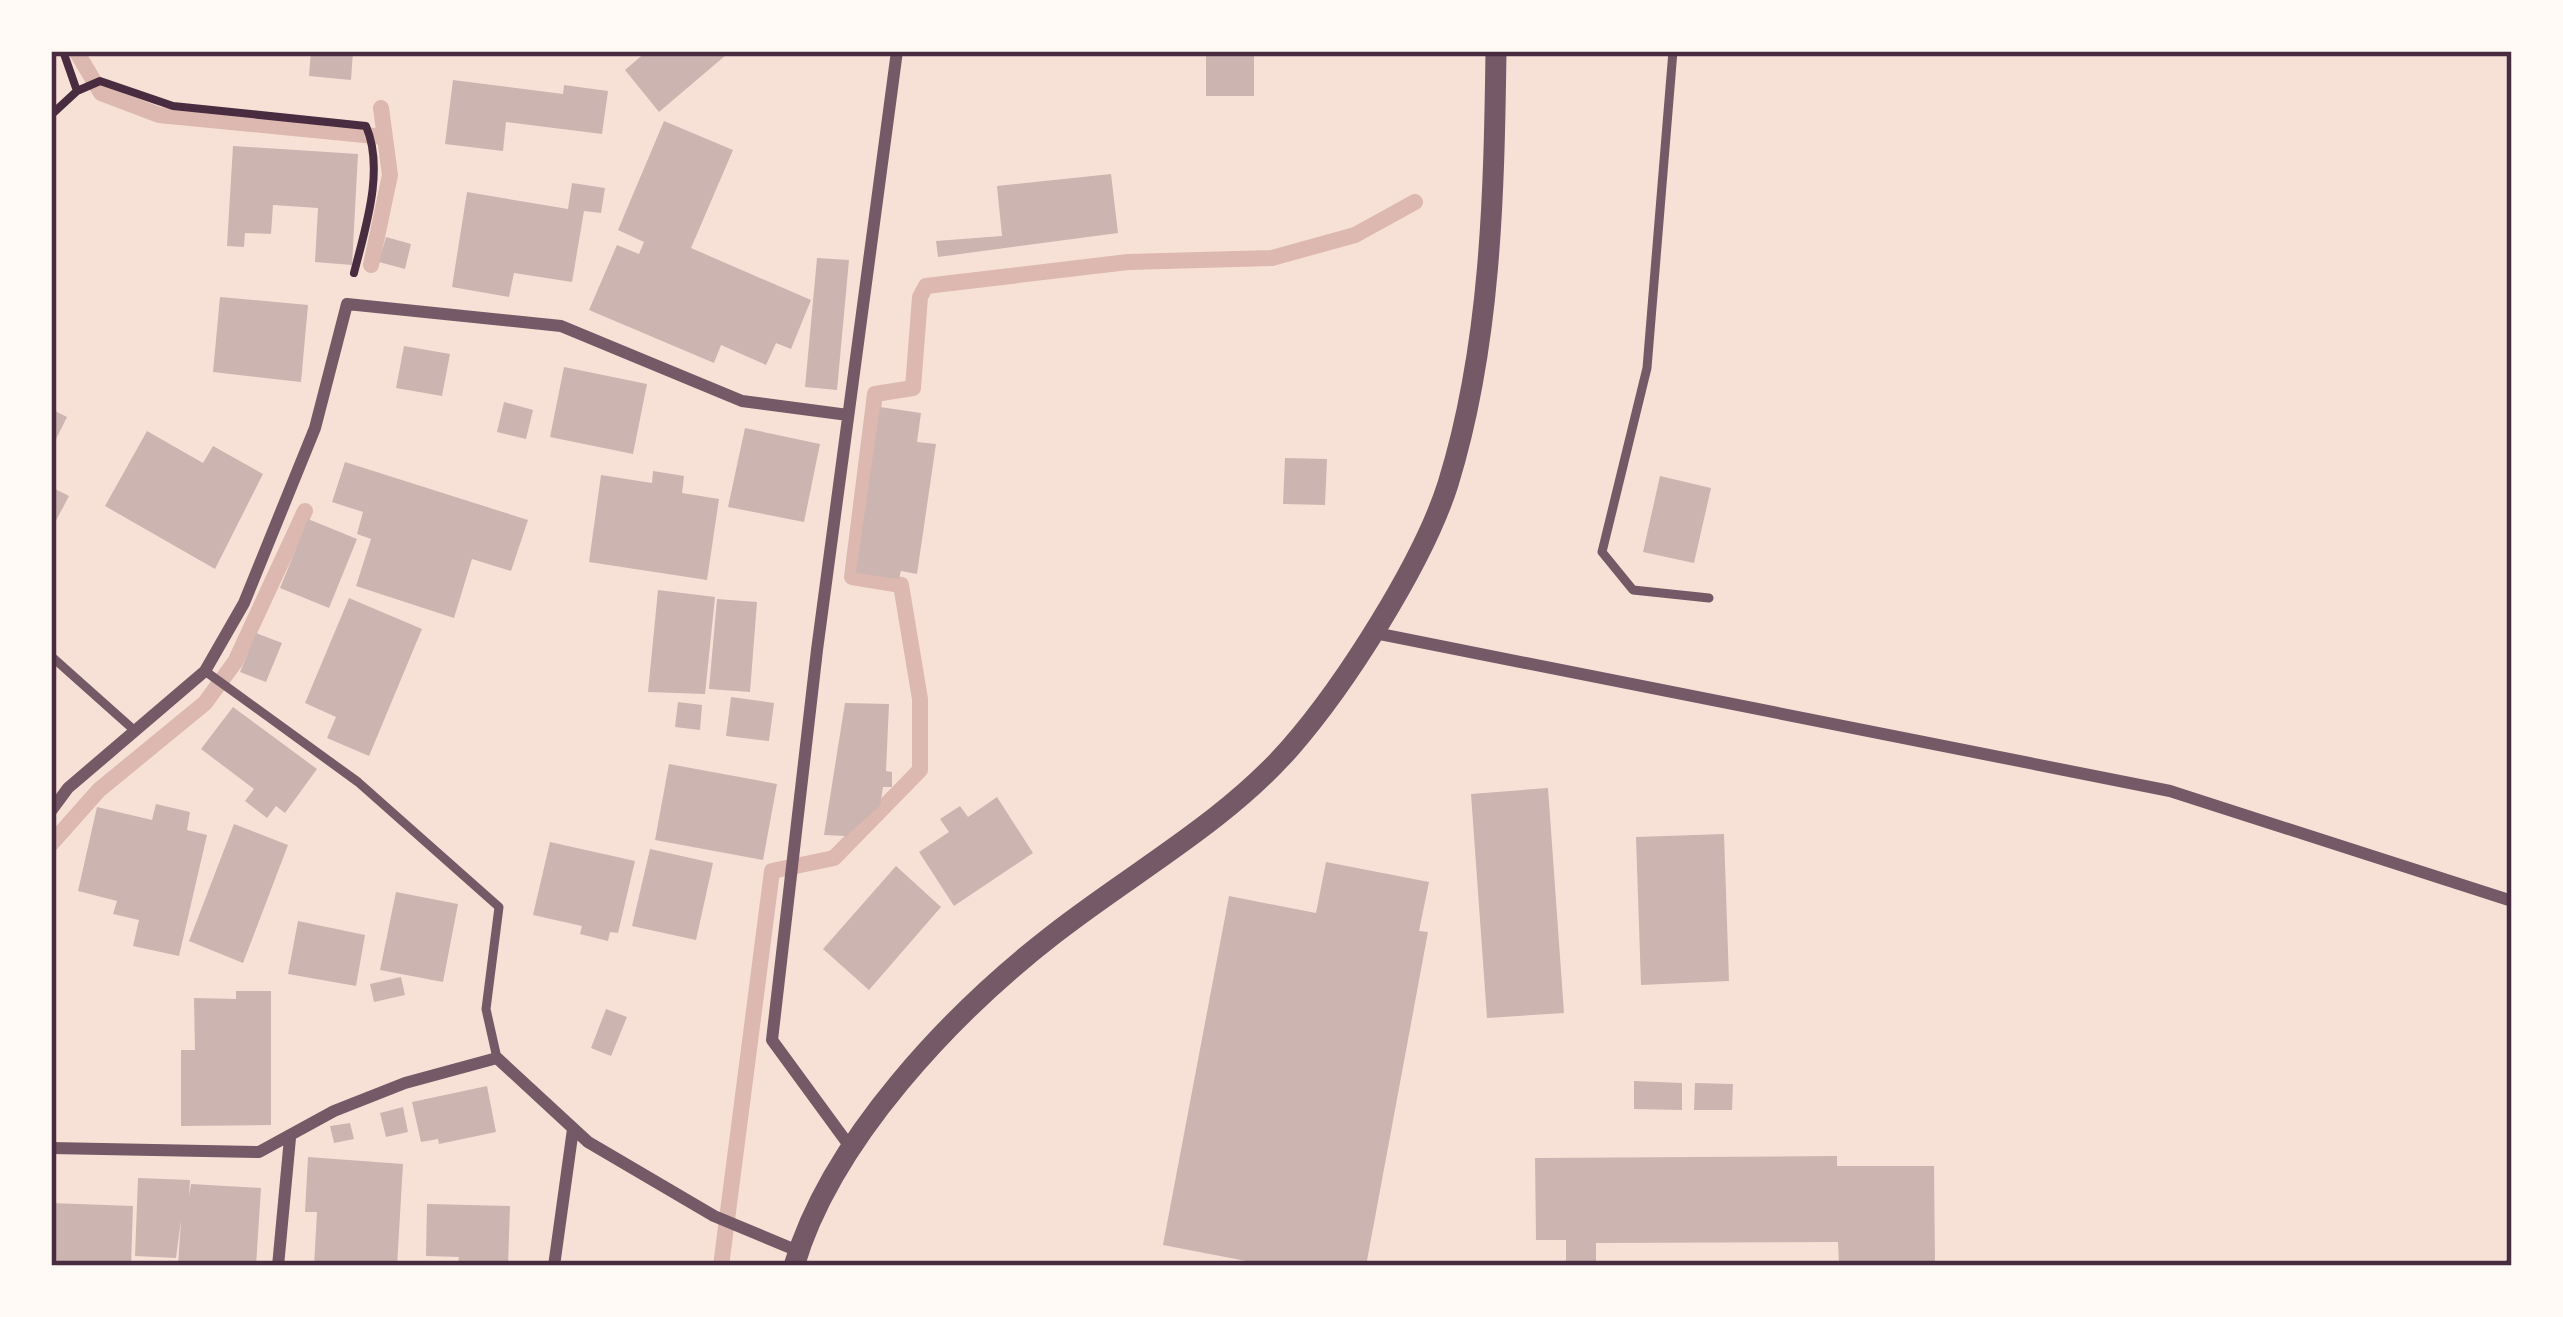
<svg xmlns="http://www.w3.org/2000/svg" width="2563" height="1317" viewBox="0 0 2563 1317" font-family="Barlow,sans-serif">
<style>
.lines{fill:none;stroke-linecap:round;stroke-linejoin:round}
.stream{stroke:#dcb8b0;stroke-width:16}
.building{fill:#ccb4b1}
.path{stroke:#4a2c40;stroke-width:8}
.service{stroke:#755966;stroke-width:9}
.minor{stroke:#755966;stroke-width:12}
.tertiary{stroke:#755966;stroke-width:21}
.neatline{fill:none;stroke:#4a2c40;stroke-width:4.5}
</style>
<rect width="100%" height="100%" fill="#f7e1d7"/>
<g class="lines">
<!-- stream -->
<path class="stream" d="M76 51 101 93 159 115 385 137
M371 265 390 175 381 108
M51 844 99 790 205 703 235 662 305 511
M721 1266 772 871 834 858 920 770V699L901 585 852 577 875 394 913 388 920 297 926 286 1128 262 1272 258 1355 235 1415 202"/>
</g>
<!-- building -->
<path class="building" d="M311 51H353L351 80 309 76Z
M647 51H723L726 55 659 112 625 70Z
M1206 51H1254V96H1206Z
M453 80 563 94 564 85 608 91 602 134 506 122 503 151 445 144Z
M664 121 733 150 691 248 811 300 791 349 776 343 766 365 721 345 714 363 589 310 617 245 639 254 644 242 618 230Z
M233 146 358 154 352 265 315 262 318 208 273 205 271 234 245 233 244 247 227 246Z
M1111 174 1118 233 938 257 936 241 1002 236 997 186Z
M572 183 605 188 601 213 584 211 572 282 514 273 509 297 452 287 467 192 568 209Z
M386 237 411 244 405 269 379 262Z
M817 258 849 260 837 390 805 387Z
M220 297 308 305 301 382 213 372Z
M404 346 450 354 442 396 396 388Z
M564 367 647 384 633 454 550 437Z
M504 402 533 410 526 439 497 432Z
M880 407 921 413 917 442 936 444 917 574 901 571 899 579 856 573Z
M51 409 67 417 51 449Z
M745 428 820 444 804 522 728 507Z
M147 431 203 463 213 446 263 474 215 569 105 506Z
M1285 458 1327 459 1325 505 1283 504Z
M345 462 528 520 511 571 472 559 454 618 356 586 371 539 357 534 363 512 332 502Z
M653 471 684 476 682 493 719 499 707 580 589 562 601 475 652 483Z
M1660 476 1711 488 1694 563 1643 552Z
M51 487 69 496 51 530Z
M308 519 357 539 329 608 280 588Z
M658 590 715 597 705 694 648 692Z
M349 598 422 629 369 756 327 738 336 717 305 703Z
M717 599 757 602 750 692 709 689Z
M256 633 282 643 266 682 240 672Z
M731 697 774 703 769 741 726 736Z
M678 702 702 705 700 730 675 727Z
M845 703 889 704 886 771 892 772V787H883L880 806 846 836 824 835Z
M233 707 317 769 285 813 276 806 267 818 245 801 254 789 201 749Z
M669 764 777 784 763 860 655 840Z
M1548 788 1564 1013 1487 1018 1471 794Z
M997 797 1033 853 954 906 919 852 949 832 940 819 960 806 968 817Z
M156 804 190 812 187 830 207 835 179 956 133 946 139 920 113 914 117 901 78 891 97 807 152 820Z
M234 824 288 845 243 963 189 941Z
M1724 834 1729 981 1641 985 1636 837Z
M550 842 635 861 618 933 610 932 608 941 580 934 582 926 533 915Z
M650 849 713 863 696 940 632 926Z
M1326 862 1429 882 1419 931 1428 932 1366 1266H1272L1163 1245 1229 896 1316 913Z
M896 866 941 907 869 990 823 949Z
M396 892 458 904 443 982 380 970Z
M298 921 365 935 356 986 288 974Z
M401 977 405 995 374 1002 370 984Z
M236 991H271V1125L181 1126V1050H195L194 998 236 999Z
M606 1009 627 1017 611 1056 591 1048Z
M1634 1081 1682 1083V1110L1634 1109Z
M1695 1083 1733 1084 1732 1110H1694Z
M487 1086 496 1132 439 1144 438 1139 421 1142 412 1102Z
M403 1107 408 1132 386 1137 380 1113Z
M350 1123 354 1139 334 1143 330 1126Z
M1837 1156V1166H1934L1935 1266H1839L1838 1242 1596 1243V1266H1507V1262L1566 1261V1240H1536L1535 1158Z
M308 1157 403 1164 397 1266H314L317 1212H305Z
M138 1178 190 1180 189 1197 191 1184 261 1188 256 1266H178L181 1220 176 1258 135 1256Z
M51 1203 133 1206 131 1266H51Z
M427 1204 510 1206 508 1266 458 1264 459 1257 426 1256Z"/>
<g class="lines">
<!-- path -->
<path class="path" d="M63 51 77 91
M51 115 77 91 100 81 173 106 366 126C385 170 365 229 354 273"/>
<!-- service -->
<path class="service" d="M1673 51 1647 368 1602 552 1633 590 1709 598
M51 656 134 730
M205 671 358 782 499 907 486 1009 497 1058"/>
<!-- minor -->
<path class="minor" d="M1375 633 2170 791 2512 901
M51 811 68 788 205 671 244 603 315 428 347 304 561 326 742 401 848 415
M51 1148 259 1152 334 1111 405 1083 497 1058 588 1142 714 1216 798 1251
M851 1148 772 1040 817 650 897 51
M278 1266 290 1138
M554 1266 573 1129
M2509 1266 2512 1264"/>
<!-- tertiary -->
<path class="tertiary" d="M794 1266C831 1140 952 1013 1054 934 1132 873 1224 823 1290 748 1345 685 1423 563 1448 484 1491 345 1494 195 1496 51"/>
</g>
<!-- border -->
<rect width="2563" height="1317" fill="none" stroke="#fffaf5" stroke-width="108"/>
<rect x="54" y="54" width="2455" height="1209" class="neatline"/>
</svg>
